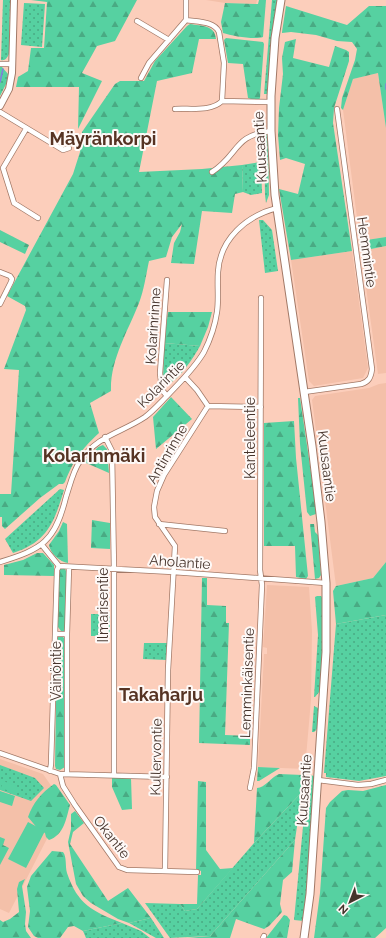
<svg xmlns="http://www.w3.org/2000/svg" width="386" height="938" viewBox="0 0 386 938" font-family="Raleway,sans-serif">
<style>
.built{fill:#f4c0a9}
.grass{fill:url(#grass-dots)}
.forest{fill:url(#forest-firs)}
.garden{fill:#56d1a1}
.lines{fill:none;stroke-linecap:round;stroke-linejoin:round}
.stream{stroke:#837cdf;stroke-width:1.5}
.minor-casing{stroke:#a27967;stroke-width:6}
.tertiary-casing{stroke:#a27967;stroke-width:8}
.secondary-casing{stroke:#a27967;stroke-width:9}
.minor{stroke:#fff;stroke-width:4.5}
.tertiary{stroke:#fff;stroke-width:6}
.secondary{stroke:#fff;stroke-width:7}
.labels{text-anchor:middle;stroke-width:4;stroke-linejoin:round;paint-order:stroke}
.street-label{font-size:14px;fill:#45332b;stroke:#fef9f7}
.district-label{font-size:18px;font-weight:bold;fill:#563323;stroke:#fef9f7}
</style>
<defs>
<pattern id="grass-dots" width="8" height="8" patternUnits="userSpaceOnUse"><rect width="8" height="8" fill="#56d1a1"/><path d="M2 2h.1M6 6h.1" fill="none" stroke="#49aa83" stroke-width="1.8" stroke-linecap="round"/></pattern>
<pattern id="forest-firs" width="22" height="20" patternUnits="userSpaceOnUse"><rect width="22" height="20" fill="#56d1a1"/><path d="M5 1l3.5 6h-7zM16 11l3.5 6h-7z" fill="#49aa83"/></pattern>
</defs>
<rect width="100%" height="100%" fill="#fccebb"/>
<!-- built -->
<path class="built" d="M206 0H257L256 4 225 3Z
M378 73 386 128V237L360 241 343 110 353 79Z
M386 246V373L378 374 361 251Z
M352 251 368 368 363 378 314 386 309 381 291 260Z
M386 383V562L373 578 336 586 312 400 315 396 369 388 379 384Z
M267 585 309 587 312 631 311 700 305 769 258 767 264 654H267V648L263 647Z
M0 759 43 774 66 807 53 827 9 913 0 909Z"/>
<!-- grass -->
<path class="grass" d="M3 0H10L9 54C7 58 5 61 1 60Z
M272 0H278L271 45 267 94H264Z
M24 3 45 4 42 47 21 45Z
M0 67H2L8 74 7 82 0 96Z
M264 134H267L268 138 269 195 266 203 265 195Z
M261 162 262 193 251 195 243 192 242 165Z
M259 220H263L272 230 278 271 265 273Z
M164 343 200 346C195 355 176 386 165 384L163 381Z
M60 489 64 490C54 523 47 542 13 553L5 539Z
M91 614H110V636H91Z
M386 615V776L359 781 326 777V773H324L336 624Z
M318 635H323L320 691 315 697H314Z
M144 643H167L166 660 143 659Z
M314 706 318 708C319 716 320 728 314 732H312Z
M0 765 35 778 44 788 31 801 0 790Z
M308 775 315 776 304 921 294 920Z
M302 792 295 840 210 936 170 938 145 903 180 904 185 911 197 909 254 843Z
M151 918 164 938H156L129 923Z
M122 923 141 931 150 938H86L83 931Z"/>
<!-- forest -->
<path class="forest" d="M31 0H137L115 41 97 46 82 73 102 81 78 129 79 87H16L18 77 28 71 31 48H44L47 2Z
M259 0H266L263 37C255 40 232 36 223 33L221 22 225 3 256 4H258Z
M286 6 347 25 369 6H386V128L378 73 353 79 343 110 341 108 342 98 355 60 357 49 352 42 337 41 316 35 291 32 282 33V32Z
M190 24C202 26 215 25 216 39H199L192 73 157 81 139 172 202 169 242 165 243 192 235 194 232 213 202 211 194 264 171 263 174 243 180 232 182 224 172 237 166 257 149 261C146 275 144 290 139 303 128 331 110 360 111 391L90 403 99 433C81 450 74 459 65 482L63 484H59L40 498 5 529 2 526V517H0V494H11L19 370 4 369 26 310 25 306 7 296 73 174 80 152 82 132 115 84 120 81H144L155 61 187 26Z
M226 38 263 42 264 44 260 98 259 100 251 99 248 98 243 64 228 63 224 40Z
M296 39 293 58 329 67 335 46 346 50 349 52V61L334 108 333 123 352 251 291 260 279 189 298 194 305 164 286 158 280 160 278 135 279 108 283 74 282 58 285 42Z
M0 230 29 245 25 254 0 242Z
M386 237V246L361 251 360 241Z
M168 312H212L208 327 200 346 164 343Z
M171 397 192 419 156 449 153 417Z
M298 398H300L317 513 316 514 310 516 307 512 300 444Z
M294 421 296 458 308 576 306 579 296 577 295 546H264V423Z
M103 445 107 449 109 473 84 462 98 447Z
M92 520 110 523V549L91 548Z
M63 522 67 524 68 563C60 562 50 553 49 545L59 531Z
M310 524H314L315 532 318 535 321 575 319 578 315 579Z
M37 553H43L54 565V576L4 575V565L23 560Z
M386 562V615L336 624 333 591 336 586 373 578Z
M63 568 65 569 67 573 65 628 64 631H61L58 627 59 572 60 569Z
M202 578H207V605L226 606V623H229L225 735 250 736V745L199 743Z
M317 596H321L323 599V635H318L315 597Z
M62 636 66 640 65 767 60 770 56 769 55 766 57 641 58 637Z
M258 767 280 768 259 781H257Z
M279 774 303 775 302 792 254 843 257 788C265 788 271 777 279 774Z
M112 777 131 778 132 809 122 810 112 787Z
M198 781 206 782V850L220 869 233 868 197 909 185 911 180 904H197L198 875H201V871L196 869Z
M54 784 56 785 70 805C66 819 64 835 49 840L46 837 45 833 38 829 28 817C33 803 41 793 54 784Z
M386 785V928L375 938H314L320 893 326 808 330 802 342 791 348 790 363 791Z
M75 811 84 823 73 832 70 844 108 901 128 888 151 918 129 923 118 919 91 903 83 896 76 884 68 842 71 829V814Z
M0 837 5 839 3 845 9 848 0 865Z
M295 840 292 872 283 880 280 904 282 912 269 926 264 929 236 919 230 938H187L210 936Z
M52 851 63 852C67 857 65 866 67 873 78 905 92 911 122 923L83 931 74 926 68 927 60 938H38L34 936 28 927 30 911 27 887 31 876Z
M25 879 22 886 26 912 25 924 26 931 31 938H0V920L3 922 10 919 19 912 17 889 19 882Z
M284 915 287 916 290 920 287 938H266Z"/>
<!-- garden -->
<path class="garden" d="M3 781 17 786 15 793 1 788Z
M0 791 15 796 12 806 0 802Z
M28 822 45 831 26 868 8 859Z"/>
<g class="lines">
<!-- stream -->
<path class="stream" d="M0 82 3 69
M386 84V89"/>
<!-- minor casing -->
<g class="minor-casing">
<path id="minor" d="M186 20C197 22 214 21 219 32L224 63 222 101 271 102
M137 21 169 40
M0 64H12
M141 78 149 63 186 20V0
M175 109C190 108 211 112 222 101
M0 112 63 150 69 148
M26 129 3 168 14 203 38 218
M212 172C239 155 233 135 271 131
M0 272 10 276 12 279 11 282 0 304
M304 392 361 384C369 382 371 377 372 369L337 109
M167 396 162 390 160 373 167 280
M208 406 261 407
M105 437 112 451 114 570V775
M159 524 225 531
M42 545 59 566 173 572 326 583
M0 562C42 549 55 542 66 497 70 485 73 471 80 461 98 435 121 433 145 417 153 411 160 403 167 396 180 382 194 369 204 352 210 340 215 326 217 312 219 299 217 286 218 272 220 239 246 216 277 208
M55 634H67
M0 753 60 774 167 777
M50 771 51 764 57 570 59 566
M60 774 63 786 75 805 119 867 127 870 197 872
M67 774V634L69 567
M318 780 358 785 371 784 386 780
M250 788 254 768 262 585 260 570 261 298
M165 871 168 670 175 546 155 517 154 507 157 491 164 475 208 406 197 390 185 377
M263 938 264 936"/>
</g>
<!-- tertiary casing -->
<g class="tertiary-casing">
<path id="tertiary" d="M0 106 9 89 12 73 14 0"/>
</g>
<!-- secondary casing -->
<g class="secondary-casing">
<path id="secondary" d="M281 0 275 38 271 96V131L275 195 312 446 321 522 326 583V652L310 894 304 938"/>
</g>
<!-- minor -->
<use href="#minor" class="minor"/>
<!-- tertiary -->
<use href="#tertiary" class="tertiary"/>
<!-- secondary -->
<use href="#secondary" class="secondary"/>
</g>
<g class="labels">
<!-- street labels -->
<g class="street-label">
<text transform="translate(260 147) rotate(-93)" y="5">Kuusaantie</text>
<text transform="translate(367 252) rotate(82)" y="5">Hemmintie</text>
<text transform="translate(153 326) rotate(-86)" y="5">Kolarinrinne</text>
<text transform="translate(161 384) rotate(-45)" y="5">Kolarintie</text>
<text transform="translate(250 438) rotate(-90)" y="5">Kanteleentie</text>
<text transform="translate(167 454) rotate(-60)" y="5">Antinrinne</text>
<text transform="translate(327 466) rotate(83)" y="5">Kuusaantie</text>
<text transform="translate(180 562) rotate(4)" y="5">Aholantie</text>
<text transform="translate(103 605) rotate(-90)" y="5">Ilmarisentie</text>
<text transform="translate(56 671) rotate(-90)" y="5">Väinöntie</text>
<text transform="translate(247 683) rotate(-88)" y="5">Lemminkäisentie</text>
<text transform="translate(156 757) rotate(-89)" y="5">Kullervontie</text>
<text transform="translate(304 790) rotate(-86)" y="5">Kuusaantie</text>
<text transform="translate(112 837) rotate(52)" y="5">Okantie</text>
</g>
<!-- district labels -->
<g class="district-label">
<text x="103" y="145">Mäyränkorpi</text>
<text x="94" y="462">Kolarinmäki</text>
<text x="161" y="701">Takaharju</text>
</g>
</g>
<!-- north arrow -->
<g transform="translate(350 902) rotate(222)" stroke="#fef9f7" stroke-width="3" paint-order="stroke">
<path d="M0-3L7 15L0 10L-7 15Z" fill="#45332b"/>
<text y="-6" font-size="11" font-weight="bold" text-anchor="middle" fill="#45332b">N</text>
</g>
</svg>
